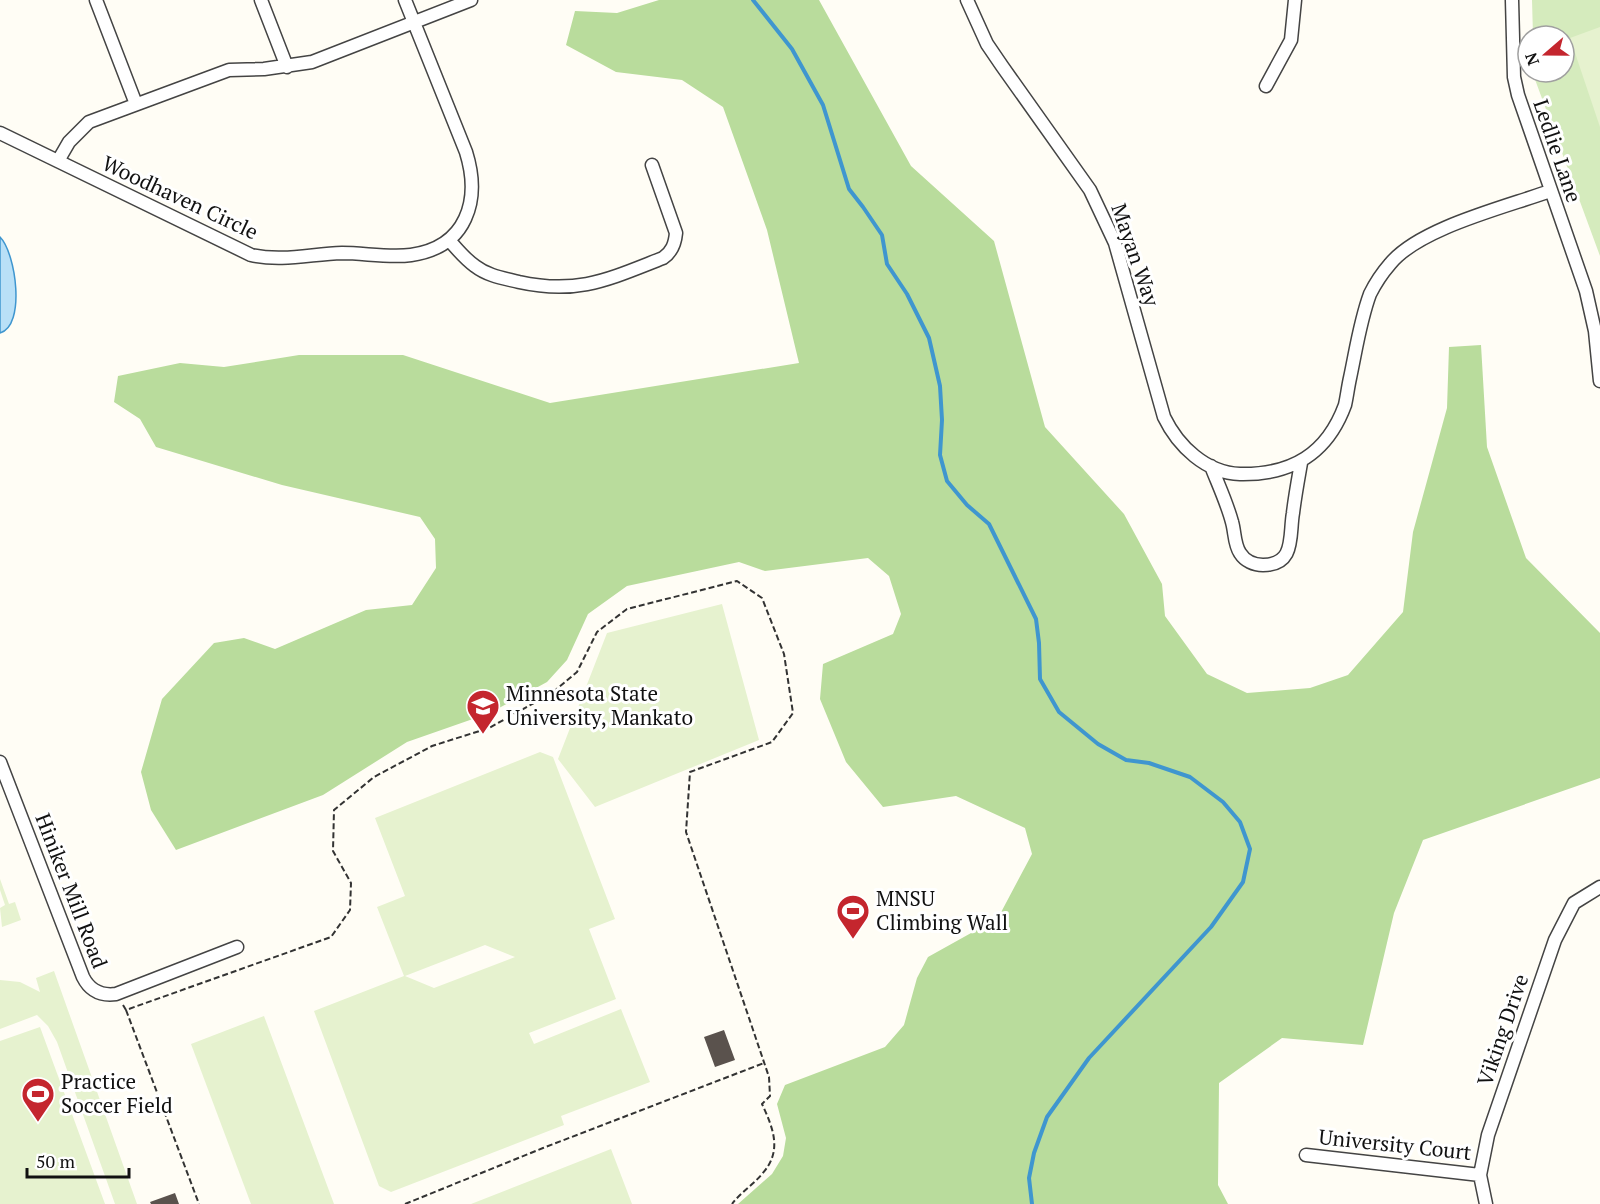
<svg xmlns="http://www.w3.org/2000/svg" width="1600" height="1204" viewBox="0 0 1600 1204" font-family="'PT Serif',serif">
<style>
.green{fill:#d5ebbd}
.forest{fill:#b9dc9c}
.pitch{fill:#e6f2cf;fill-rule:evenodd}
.water{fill:#b9e0f7;stroke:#3f96cf;stroke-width:1.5}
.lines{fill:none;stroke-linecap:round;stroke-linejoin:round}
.stream{stroke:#3f96cf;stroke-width:4}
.building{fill:#5a524d}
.street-casing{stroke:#444;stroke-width:15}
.path{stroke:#333;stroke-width:2;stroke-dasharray:6 3;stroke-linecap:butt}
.street{stroke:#fff;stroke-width:12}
.labels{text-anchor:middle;stroke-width:6;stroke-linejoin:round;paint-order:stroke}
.street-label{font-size:21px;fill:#111;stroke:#fff}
.poi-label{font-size:21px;fill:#111;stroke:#fff;text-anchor:start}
</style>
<rect width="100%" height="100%" fill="#fffdf5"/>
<!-- green -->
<path class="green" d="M1532 0H1600V256L1533 74V72H1564V36H1533Z"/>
<!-- forest -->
<path class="forest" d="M659 0H819L911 166 994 241 1045 427 1124 514 1162 584 1165 616 1207 674 1247 693 1310 688 1348 675 1403 612 1413 532 1447 408 1449 347 1481 345 1487 447 1526 558 1600 633V778L1423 840 1394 913 1363 1045 1282 1038 1219 1083 1218 1185 1228 1204H738L772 1174 783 1156 786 1138 777 1104 785 1085 885 1047 904 1025 917 978 928 957 998 918 1032 854 1025 828 956 796 883 807 846 762 820 699 823 664 893 634 901 614 889 576 868 558 765 571 739 562 627 586 588 614 567 660 547 682 490 713 407 742 323 795 176 850 151 810 141 772 162 699 214 643 244 638 275 649 366 610 412 605 436 568 435 539 420 517 282 485 156 447 140 419 114 402 118 376 180 363 224 367 299 355H403L550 403 799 363 767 230 723 107 682 80 616 72 566 45 575 11 617 13Z"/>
<!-- pitch -->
<path class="pitch" d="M1600 27V127L1570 38Z
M722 604 759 740 595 807 558 759 607 633Z
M540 752 553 757 615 919 589 929 616 999 529 1033 534 1044 621 1009 650 1082 561 1116 564 1125 391 1192 379 1186 314 1011 404 976 377 907 405 896 375 818ZM485 945 515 957 434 988 405 976Z
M0 879 9 904 15 902 21 920 2 927 0 908 5 905 0 890Z
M54 971 137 1204H115L57 1042 48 1026 37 1015 0 1029V980L20 982 40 992 36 978Z
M264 1016 334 1204H251L191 1044Z
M40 1027 105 1204H0V1041Z
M611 1149 632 1204H471Z"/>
<!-- water -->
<path class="water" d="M0 237C16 253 26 326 0 333Z"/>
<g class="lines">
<!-- stream -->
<path class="stream" d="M753 0 792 49 823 105 849 189 863 207 882 235 887 264 907 294 929 338 940 386 942 420 940 455 947 481 967 505 989 524 1036 619 1039 643 1040 679 1059 712 1098 744 1126 760 1149 763 1190 777 1223 802 1240 822 1250 849 1243 882 1211 927 1089 1058 1047 1117 1034 1153 1029 1178 1032 1204"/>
</g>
<!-- building -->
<path class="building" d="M724 1030 735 1060 715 1067 704 1037Z
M175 1193 179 1204H151L150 1202Z"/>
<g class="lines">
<!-- street casing -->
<g class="street-casing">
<path id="street" d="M96 0 136 104
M261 0 287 67
M967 0 987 44 1002 66 1090 190 1115 243 1164 417C1178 446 1206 473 1240 474 1292 475 1327 454 1345 405 1347 396 1348 387 1350 378 1356 350 1360 321 1370 294 1375 284 1383 272 1390 264 1419 228 1506 207 1550 191
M1512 0 1514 77 1518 95 1586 291 1595 331 1600 381
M1266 86 1291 40 1295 0
M0 133 251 255C282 262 311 254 342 253 364 253 389 258 411 255 467 247 481 200 466 152L405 0
M58 161 69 142 89 122 229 70 264 69 312 62 471 0
M449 240C457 249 465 259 475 266 488 276 503 278 519 282 578 295 609 279 663 258 672 252 675 244 676 233L652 165
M1211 466C1218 484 1227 503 1232 522 1235 532 1234 544 1240 553 1245 561 1254 565 1263 565 1296 565 1289 535 1293 513 1295 496 1298 480 1301 463
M0 762 83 977C90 991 101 996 116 994L237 947
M1306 1155 1480 1175
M1486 1204 1480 1175 1488 1135 1555 940 1574 903 1600 887"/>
</g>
<!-- path -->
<path class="path" d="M123 1005 126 1010 331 937 350 910 351 883 333 851 334 810 374 777 432 746 489 728 552 693 577 672 597 632 627 609 737 581 762 598 784 654 793 713 772 742 690 772 686 832 769 1077 770 1096 762 1104C773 1128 783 1151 762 1174 753 1185 741 1192 732 1204
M126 1010 199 1204
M405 1204 543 1148 764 1063"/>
<!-- street -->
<use href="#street" class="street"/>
</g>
<!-- icons -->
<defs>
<g id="university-pin" transform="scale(1.725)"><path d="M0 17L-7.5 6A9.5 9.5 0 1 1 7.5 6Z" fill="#c4262e" stroke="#fff"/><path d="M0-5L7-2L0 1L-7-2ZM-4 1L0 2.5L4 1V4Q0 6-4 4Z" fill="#fff"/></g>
<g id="stadium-pin" transform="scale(1.725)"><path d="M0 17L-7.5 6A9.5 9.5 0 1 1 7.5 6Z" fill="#c4262e" stroke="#fff"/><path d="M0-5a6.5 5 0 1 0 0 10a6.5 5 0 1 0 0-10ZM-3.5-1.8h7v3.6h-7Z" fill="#fff"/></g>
</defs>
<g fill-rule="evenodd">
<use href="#university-pin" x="483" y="706"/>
<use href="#stadium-pin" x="853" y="911"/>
<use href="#stadium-pin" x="38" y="1094"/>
</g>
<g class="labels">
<!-- street labels -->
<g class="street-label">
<text transform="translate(1557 151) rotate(71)" y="7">Ledlie Lane</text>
<text transform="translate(180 198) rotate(25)" y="7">Woodhaven Circle</text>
<text transform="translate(1135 255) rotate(71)" y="7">Mayan Way</text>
<text transform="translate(71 891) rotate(69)" y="7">Hiniker Mill Road</text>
<text transform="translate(1503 1030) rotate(-71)" y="7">Viking Drive</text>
<text transform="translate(1395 1145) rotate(6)" y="7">University Court</text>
</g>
<!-- poi labels -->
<g class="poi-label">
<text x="506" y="701">Minnesota State<tspan x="506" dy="24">University, Mankato</tspan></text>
<text x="876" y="906">MNSU<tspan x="876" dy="24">Climbing Wall</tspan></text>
<text x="61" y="1089">Practice<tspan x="61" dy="24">Soccer Field</tspan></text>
</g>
</g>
<!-- north arrow -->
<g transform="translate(1546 54) rotate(250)"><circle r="28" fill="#ffffff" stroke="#a0a0a0" stroke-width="1.5"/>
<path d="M0-4.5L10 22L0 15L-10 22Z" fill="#c4262e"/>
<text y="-9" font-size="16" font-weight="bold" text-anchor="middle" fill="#111111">N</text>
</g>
<!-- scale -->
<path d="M27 1168v9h102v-9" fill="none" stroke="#111111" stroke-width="3"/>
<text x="36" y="1168" font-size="18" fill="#111111" stroke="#ffffff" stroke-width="4.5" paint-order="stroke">50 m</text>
</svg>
